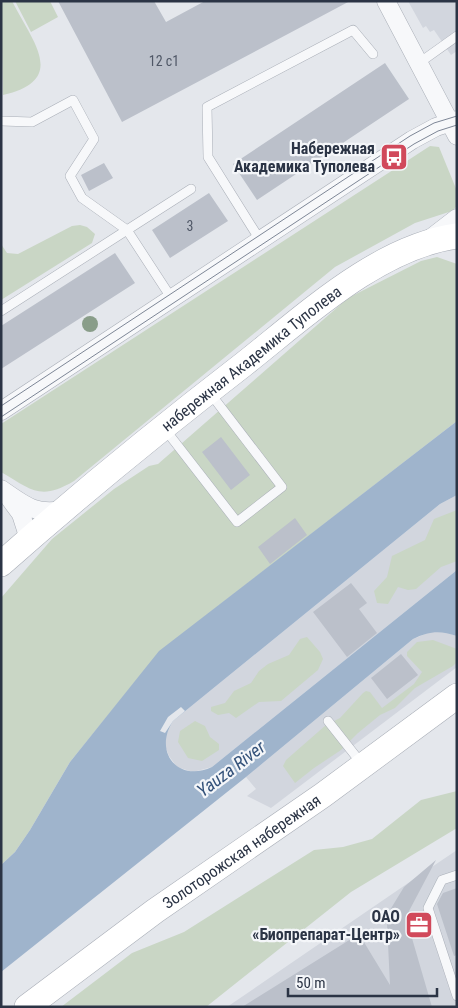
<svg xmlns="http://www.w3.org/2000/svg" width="458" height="1008" viewBox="0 0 458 1008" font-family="'Roboto Condensed',sans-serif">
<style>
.built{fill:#d2d6de}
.green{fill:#c9d6c5}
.water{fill:#9fb4cc}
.pier{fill:#e4e7ec}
.building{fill:#bbc0ca}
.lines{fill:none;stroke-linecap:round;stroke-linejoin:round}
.lane-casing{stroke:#a9aeb7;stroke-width:10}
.street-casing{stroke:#a9aeb7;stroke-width:19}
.secondary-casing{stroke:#a9aeb7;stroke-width:26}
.lane{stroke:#f7f8fa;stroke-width:9}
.street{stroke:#f7f8fa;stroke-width:18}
.secondary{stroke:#fff;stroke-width:25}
.tram{stroke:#7d8696;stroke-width:1}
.tree{fill:#899d89}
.labels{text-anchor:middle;stroke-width:4.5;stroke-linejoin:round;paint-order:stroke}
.number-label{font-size:14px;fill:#4f5766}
.poi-label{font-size:16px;font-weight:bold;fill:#2b3445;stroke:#f4f6f9;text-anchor:end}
.street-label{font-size:16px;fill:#2b3445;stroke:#f4f6f9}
.water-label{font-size:18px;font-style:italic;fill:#34527a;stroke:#f4f6f9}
</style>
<rect width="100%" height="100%" fill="#e4e7ec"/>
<!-- built -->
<path class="built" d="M408 1H457V51L451 55 434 30 430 32 426 26 423 28Z
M457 495V570L212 767 193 772 177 767 169 756 165 746V733L173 721 440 504Z
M433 631H443L457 636V667L271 808 247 796 256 789 246 777 413 639Z
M457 850V1007H227L414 879Z"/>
<!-- green -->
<path class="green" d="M1 1H12C32 41 69 80 3 95Z
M15 1H50L58 17 31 32Z
M430 146 439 147 457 191V206L452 211 415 223 335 267 74 481C40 501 32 490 1 472V424Z
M80 225 87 227 95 234 92 243 1 300V244L7 253 18 254 72 226Z
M437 257 457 264V421L160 651 70 762 30 830 15 852 1 865V598L52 539 114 489 149 466 158 464 348 298 421 261Z
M457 510V561L441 567 416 589 408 590 398 587 388 604 377 603 374 591 387 577 392 556 425 540 434 519Z
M307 637 320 652 323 659 318 670 281 701 259 702 236 718 229 713 218 715 211 711V707L225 703 234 691 251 683 259 671 268 664 289 655 300 639Z
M433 640 457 649V662L453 666 415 688 395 708 380 715 358 733 341 750 314 768 295 783 283 766 286 760 326 725 340 718 363 693 366 691 370 692 382 708 414 684 422 672 407 656V652L417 642Z
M195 721 205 726 210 737 219 744V750L202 761 188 758 178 742 180 731Z
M457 791V828L351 892 206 1007H61L132 953 184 932 314 850 343 847 372 839 421 800Z"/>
<!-- water -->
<path class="water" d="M457 421V495L440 504 173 721C153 752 178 783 212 767L457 570V636C440 630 429 631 413 639L246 777 1 972V865L15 852 30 830 70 762 159 651Z"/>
<!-- pier -->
<path class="pier" d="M181 707 185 711 173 721 165 733 160 731 168 717Z"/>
<!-- building -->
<path class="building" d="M58 1H154L166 22 205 1H350L122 122Z
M385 63 409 99 257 200 233 164Z
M104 163 113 178 89 191 81 175Z
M209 193 228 221 170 258 152 230Z
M115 253 135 283 1 369V326Z
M221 437 250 475 231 490 202 452Z
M295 518 307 535 270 564 258 547Z
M351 583 367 603 359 609 377 633 347 657 313 612Z
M401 654 418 675 387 699 371 678Z
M436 860 409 911 407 921 432 1007H242L359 934 390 985 387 923 390 910 404 887Z
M457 888V955L454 956 437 904 443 893Z"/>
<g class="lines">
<!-- lane casing -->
<g class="lane-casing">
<path id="lane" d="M419 63 457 36
M1 121 32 122 73 100 94 139 70 176 82 198 127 230 191 189
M260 240 208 157 207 107 353 30 373 54
M1 311 127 230 172 299
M164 428 237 522 282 487 210 393
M328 721 362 764
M457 875 442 880 428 908 457 996"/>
</g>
<!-- street casing -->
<g class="street-casing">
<path id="street" d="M386 1 457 136
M431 238 457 218
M1 411 412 140 436 127 457 120
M1 489C24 505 35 515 62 510
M10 499 21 514 29 539"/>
</g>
<!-- secondary casing -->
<g class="secondary-casing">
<g id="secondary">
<path id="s1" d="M1 564C80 494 161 428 244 364 305 316 378 247 457 236"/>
<path id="s2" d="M27 1007 155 911 323 795 457 696"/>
</g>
</g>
<!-- lane -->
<use href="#lane" class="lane"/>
<!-- street -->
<use href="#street" class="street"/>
<!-- secondary -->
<use href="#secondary" class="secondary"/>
<!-- tram -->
<path class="tram" d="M1 406 410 136 434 123 457 116
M1 417 414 144 438 131 457 125"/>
</g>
<!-- trees -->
<circle class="tree" cx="90" cy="324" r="8"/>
<!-- icons -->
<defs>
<g id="bus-square" transform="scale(1.4375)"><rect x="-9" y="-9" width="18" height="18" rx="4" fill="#d1495b" stroke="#f4f6f9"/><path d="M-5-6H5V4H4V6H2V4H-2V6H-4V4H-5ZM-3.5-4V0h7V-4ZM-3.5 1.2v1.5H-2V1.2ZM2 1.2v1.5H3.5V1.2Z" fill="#fff"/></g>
<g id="office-square" transform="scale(1.4375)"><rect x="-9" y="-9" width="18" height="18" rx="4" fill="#d1495b" stroke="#f4f6f9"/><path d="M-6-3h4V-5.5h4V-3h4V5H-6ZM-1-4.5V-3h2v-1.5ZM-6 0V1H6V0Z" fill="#fff"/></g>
</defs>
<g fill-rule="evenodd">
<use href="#bus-square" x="394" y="157"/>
<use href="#office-square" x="419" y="925"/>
</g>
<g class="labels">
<!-- number labels -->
<g class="number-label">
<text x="164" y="66">12 с1</text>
<text x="190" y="231">3</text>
</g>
<!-- poi labels -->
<g class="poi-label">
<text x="375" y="154">Набережная<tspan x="375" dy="18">Академика Туполева</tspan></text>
<text x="400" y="922">ОАО<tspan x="400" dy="18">«Биопрепарат-Центр»</tspan></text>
</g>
<!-- street labels -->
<g class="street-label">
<text dy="6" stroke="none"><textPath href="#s1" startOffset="324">набережная Академика Туполева</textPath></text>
<text dy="6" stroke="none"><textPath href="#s2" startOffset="265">Золоторожская набережная</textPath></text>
</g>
<!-- water labels -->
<g class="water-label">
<text transform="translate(231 769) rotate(-37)" y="6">Yauza River</text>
</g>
</g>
<!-- border -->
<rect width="458" height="1008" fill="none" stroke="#2b3445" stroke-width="5"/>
<!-- scale -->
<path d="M288 988v8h149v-8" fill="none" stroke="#2b3445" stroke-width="2.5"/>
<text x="296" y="988" font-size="15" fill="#2b3445" stroke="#f4f6f9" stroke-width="4" paint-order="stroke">50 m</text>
</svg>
